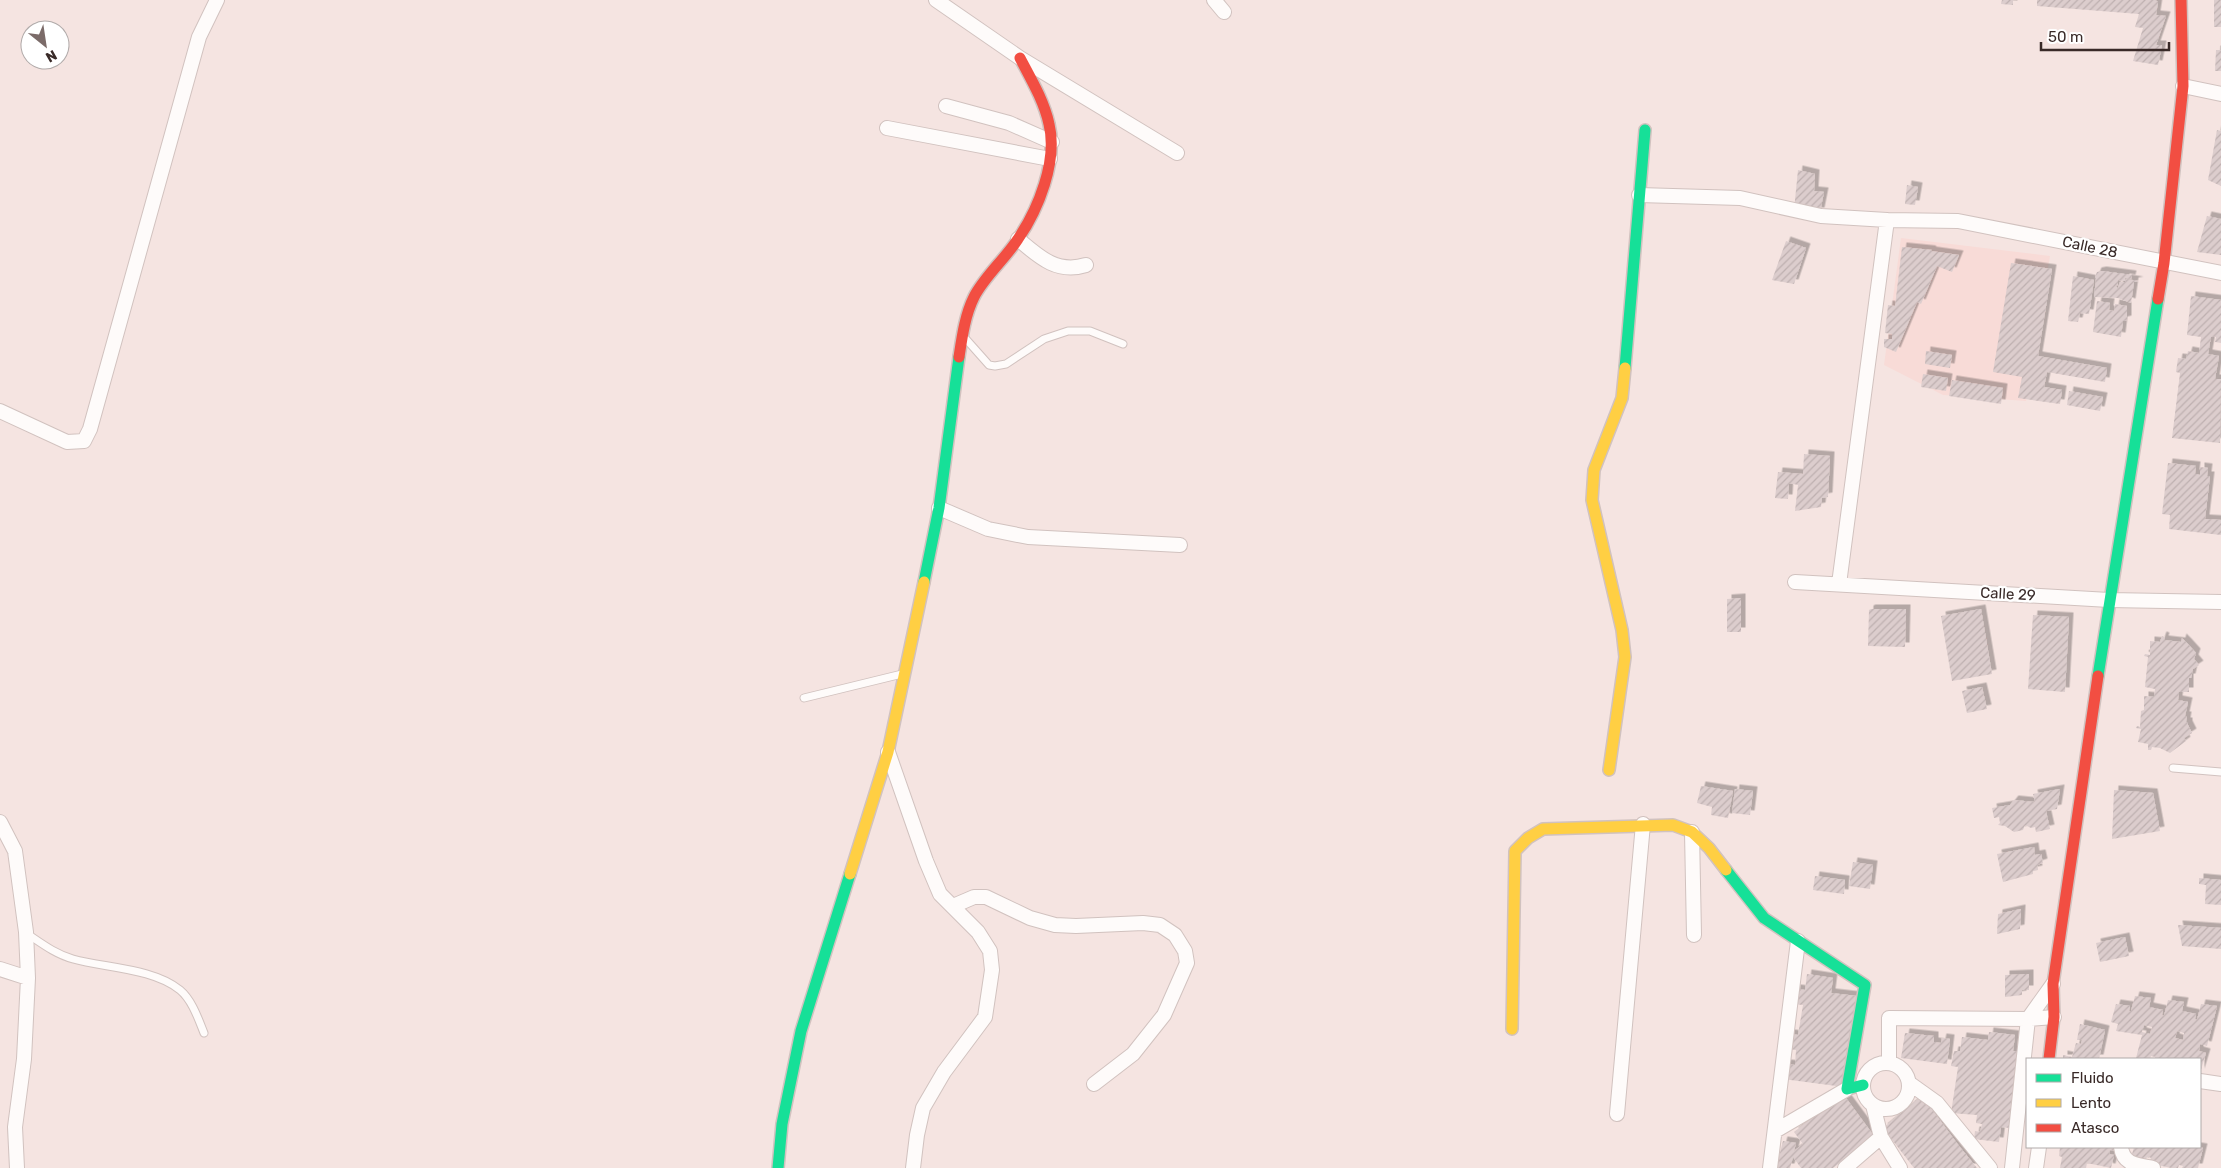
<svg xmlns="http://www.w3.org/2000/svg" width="2221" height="1168" viewBox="0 0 2221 1168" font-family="Rubik,sans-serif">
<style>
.built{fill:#f8dbd7}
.building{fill:url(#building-hatch);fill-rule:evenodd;filter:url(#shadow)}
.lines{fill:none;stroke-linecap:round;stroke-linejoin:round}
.lane-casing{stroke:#d1c2bf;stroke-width:9}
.street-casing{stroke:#d1c2bf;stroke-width:16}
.fast-casing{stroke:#d1c2bf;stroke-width:14}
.slow-casing{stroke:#d1c2bf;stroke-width:14}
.jam-casing{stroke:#d1c2bf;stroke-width:14}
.lane{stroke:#fefbfa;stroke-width:7}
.street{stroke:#fefbfa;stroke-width:14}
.fast{stroke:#16e098;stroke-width:11}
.slow{stroke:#ffcf43;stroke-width:11}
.jam{stroke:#f24e42;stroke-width:11}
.labels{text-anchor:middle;stroke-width:4.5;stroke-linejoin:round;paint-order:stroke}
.street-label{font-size:15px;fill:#392a28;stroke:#fff}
</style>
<defs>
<pattern id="building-hatch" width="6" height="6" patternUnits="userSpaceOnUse" patternTransform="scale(1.25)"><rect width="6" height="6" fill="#dccdcd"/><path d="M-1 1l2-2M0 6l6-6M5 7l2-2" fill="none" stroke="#beb0b0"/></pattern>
<filter id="shadow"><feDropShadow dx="4.5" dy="-4.5" stdDeviation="0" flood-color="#0004"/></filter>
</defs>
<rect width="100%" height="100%" fill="#f5e4e1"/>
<!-- built -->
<path class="built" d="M1901 238 2050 256 2026 401 1943 395 1884 365Z"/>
<!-- building -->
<path class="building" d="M2002 0H2013V5L2001 4Z
M2037 0H2155L2158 2 2156 15 2166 16 2156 45H2162L2158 65 2133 61 2143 28 2135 27 2139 14 2037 6Z
M2214 0H2221V27H2214Z
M2216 50H2221V71H2215Z
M2217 130 2221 131V186L2208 180Z
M1798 170 1815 174 1814 191 1824 192 1820 212 1794 210Z
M1907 185 1918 187 1915 205 1905 204Z
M2207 216 2221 219V255L2197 252Z
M1786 241 1806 248 1794 284 1772 280Z
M1902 247 1932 250 1931 251 1959 255 1952 272 1937 266 1921 304 1917 302 1896 352 1884 347V339H1892V334L1885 333 1888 305 1895 306Z
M2011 263 2052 269 2038 356 2107 368 2105 382 2047 372 2044 387 2062 390 2060 404 2018 398 2022 377 1993 372Z
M2102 271 2132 275 2131 279 2125 278V281L2118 280V285L2115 286 2117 287V290L2120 282H2125L2126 279 2139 281 2134 282 2131 303 2118 298 2094 297 2096 278 2095 277 2097 272Z
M2073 276 2094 280 2089 314 2080 313 2078 322 2068 321Z
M2191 296 2221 300V343L2215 342 2216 337H2211L2208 354 2219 356 2215 379H2221L2220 443 2172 438 2180 373 2176 372 2178 358 2186 359 2188 351 2199 353 2201 337 2187 335Z
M2097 301 2110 303 2109 310 2114 311 2115 304 2127 306V320L2123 321 2121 337 2093 332Z
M1926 351 1952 355 1950 368 1925 364Z
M1923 374 1948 378 1946 391 1921 387Z
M1952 380 2003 388 2001 404 1949 396Z
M2069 391 2103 397 2100 411 2067 405Z
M1804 454 1830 456 1828 497 1822 498 1821 507 1795 511 1798 485 1789 483 1788 499 1775 498 1778 472 1803 474Z
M2168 463 2196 466 2195 474 2200 475V467L2208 468 2207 476H2210L2205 519 2221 520V535L2169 529 2170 515 2162 514Z
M1741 598V632H1727V599Z
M1871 609H1906L1905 647 1868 646 1869 610Z
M1981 609 1992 674 1952 681 1941 616Z
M2033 615 2069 617 2065 692 2028 689Z
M2162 636 2165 637 2164 640 2181 642 2182 638 2187 643 2185 644 2187 643 2196 653 2194 659 2199 665 2193 669 2191 678H2189V692H2179L2178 700 2188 702 2185 716H2187L2186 722H2188V725L2192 733 2184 738 2186 741 2170 753 2160 748 2152 747 2151 750H2148V744L2138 742 2141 729 2136 728 2137 726 2140 727 2141 711 2144 710V696L2154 697 2155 689 2145 687 2148 657 2144 656 2145 654 2150 655V641L2160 642Z
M1982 687 1987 709 1967 713 1962 691Z
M1701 786 1733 791 1728 818 1711 815 1712 807 1697 803Z
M1735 789 1753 791 1750 815 1732 813Z
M2060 789 2057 809 2046 811 2050 829 2036 832 2035 827 2031 828 2025 825 2023 830 2014 832 2005 826 1998 825 2000 823 1999 817 1994 818 1992 808 2010 805 2014 800 2035 802 2033 794Z
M2114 790 2153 793 2160 831 2112 839Z
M2034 847 2035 855 2041 854 2043 863 2037 865 2038 870 2033 871V874L2003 882 1997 854Z
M1853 862 1873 865 1870 889 1849 886Z
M1815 876 1845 880 1844 894 1813 890Z
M2199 878 2221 880V905L2205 904 2206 885 2199 884Z
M2021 909 2020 929 1997 934 1998 914Z
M2178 925 2221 928V949L2182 946Z
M2125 937 2129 956 2100 962 2096 943Z
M1807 974 1833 978 1831 993 1857 996 1844 1087 1783 1079 1786 1064 1795 1065 1796 1050 1788 1049 1790 1034 1798 1035 1803 1005 1794 1004 1796 989 1805 990Z
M2029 974V990H2022V995L2005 997V975Z
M2135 996 2151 998 2149 1007 2163 1010 2162 1015 2164 1016 2168 1000 2184 1002 2182 1011 2196 1014 2195 1019 2197 1020 2201 1004 2217 1006 2207 1046 2200 1044 2199 1051 2206 1053 2200 1073V1059H2155V1057L2151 1056 2150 1059 2136 1058 2142 1035 2116 1031 2118 1024 2111 1022 2116 1004 2130 1006 2129 1011H2131ZM2144 1025 2152 1027 2150 1034 2142 1032ZM2177 1031 2184 1033 2183 1040 2175 1038Z
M2080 1024 2105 1030 2099 1059H2063V1055L2072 1057 2076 1043 2081 1044 2082 1040H2077Z
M1989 1032 2015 1035 2013 1051 2022 1052 2010 1128 2001 1127 1999 1142 1974 1139 1975 1131 1980 1132 1982 1124 1976 1123 1977 1115 1951 1113 1958 1067 1951 1066 1954 1051H1960L1962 1037 1988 1040Z
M1905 1033 1934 1036V1042L1941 1043 1942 1038 1950 1039 1947 1064 1901 1058Z
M1843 1094 1874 1136 1833 1168H1801L1793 1157 1790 1168H1776L1783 1141 1796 1143 1794 1151 1803 1144 1794 1132Z
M1922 1096 1959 1146 1977 1168H1914L1883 1128Z
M2060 1147H2116L2115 1151 2110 1150 2109 1154 2114 1155 2111 1168 2087 1163 2086 1168H2060L2062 1157 2059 1156Z
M2134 1147H2197L2203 1148 2198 1168H2182L2183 1166 2179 1165 2178 1168H2171L2149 1163 2151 1158 2149 1157H2147L2145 1162 2131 1158Z"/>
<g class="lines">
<!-- lane casing -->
<g class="lane-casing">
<path id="lane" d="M965 338 989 365 995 366 1006 364 1044 339 1068 331H1090L1123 344
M804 698 902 674
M2173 768 2221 772
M26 933C41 943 55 954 73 959 105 968 153 968 180 990 192 1000 198 1018 204 1033"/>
</g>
<!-- street casing -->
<g class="street-casing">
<path id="street" d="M936 0 1020 58 1177 153
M1214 0 1224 12
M2183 86 2221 94
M946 106 1009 123 1052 142
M887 128 1050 159
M1639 195 1740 198 1821 216 1887 220 1958 221 2221 273
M1018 239C1039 257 1057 274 1086 265
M0 411 67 442 84 441 90 429 199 37 217 0
M939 508 988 529 1028 537 1180 545
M1795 582 2109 600 2221 602
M1839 584 1887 220
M888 752 926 861 940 894 978 932 990 951 992 970 985 1017 944 1072 923 1108 917 1135 913 1168
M0 822 15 851 26 932 28 978 24 1059 15 1127 17 1168
M1692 832 1694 935
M953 906 974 897H986L1030 918 1055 925 1076 926 1143 923 1160 925 1175 935 1185 951 1187 963 1164 1015 1133 1054 1094 1084
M0 969 28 978
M1863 1086a23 23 0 1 1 46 0a23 23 0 1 1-46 0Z
M1889 1063V1018L2028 1019 2054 1017
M2200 1081 2221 1084
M1909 1083 1937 1103 1990 1168
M1873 1105 1881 1137 1900 1168
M1617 1114 1643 824
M1775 1131 1847 1089
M2121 1147C2123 1165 2138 1165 2153 1168
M1770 1168 1798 941
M1845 1168 1881 1137
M2012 1168 2028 1019 2053 984
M2036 1168 2039 1147"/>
</g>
<!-- fast casing -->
<g class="fast-casing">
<path id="fast" d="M1625 368 1645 130
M924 582 939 508 959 357
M2098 676 2158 299
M1726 870 1764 918 1865 985 1847 1089 1863 1085
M778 1168 782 1124 801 1031 850 874"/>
</g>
<!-- slow casing -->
<g class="slow-casing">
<path id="slow" d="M1609 770 1625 657 1622 630 1592 500 1594 470 1622 398 1625 368
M850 874 888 752 924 582
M1512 1029 1515 851 1528 838 1543 829 1673 825 1692 832 1709 848 1726 870"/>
</g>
<!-- jam casing -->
<g class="jam-casing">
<path id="jam" d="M2158 299 2164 263 2183 86 2181 0
M959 357C962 337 965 315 974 297 984 277 1005 259 1018 239 1038 210 1058 161 1049 124 1044 101 1031 79 1020 58
M2049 1059 2054 1017 2053 984 2098 676"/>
</g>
<!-- lane -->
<use href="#lane" class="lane"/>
<!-- street -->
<use href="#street" class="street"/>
<!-- fast -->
<use href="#fast" class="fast"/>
<!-- slow -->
<use href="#slow" class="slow"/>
<!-- jam -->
<use href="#jam" class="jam"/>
</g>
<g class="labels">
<!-- street labels -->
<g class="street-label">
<text transform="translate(2090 247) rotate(12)" y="5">Calle 28</text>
<text transform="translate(2008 594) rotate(3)" y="5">Calle 29</text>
</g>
</g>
<!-- legend -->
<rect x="2026" y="1058" width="175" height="90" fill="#ffffff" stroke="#b0aaa9"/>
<rect x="2036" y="1074" width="25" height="8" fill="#16e098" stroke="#b0aaa9"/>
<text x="2071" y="1083" font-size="15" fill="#392a28">Fluido</text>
<rect x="2036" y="1099" width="25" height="8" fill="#ffcf43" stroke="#b0aaa9"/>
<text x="2071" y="1108" font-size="15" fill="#392a28">Lento</text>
<rect x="2036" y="1124" width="25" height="8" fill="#f24e42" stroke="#b0aaa9"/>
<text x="2071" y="1133" font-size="15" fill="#392a28">Atasco</text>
<!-- north arrow -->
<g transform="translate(45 45) rotate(150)"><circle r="24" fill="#ffffff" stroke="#b0aaa9"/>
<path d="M0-4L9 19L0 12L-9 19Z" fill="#7b6b69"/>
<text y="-8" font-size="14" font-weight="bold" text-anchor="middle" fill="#392a28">N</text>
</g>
<!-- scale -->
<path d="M2041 42v8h128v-8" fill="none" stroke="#392a28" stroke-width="2.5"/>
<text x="2048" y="42" font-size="15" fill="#392a28" stroke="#ffffff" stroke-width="4" paint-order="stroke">50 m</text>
</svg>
